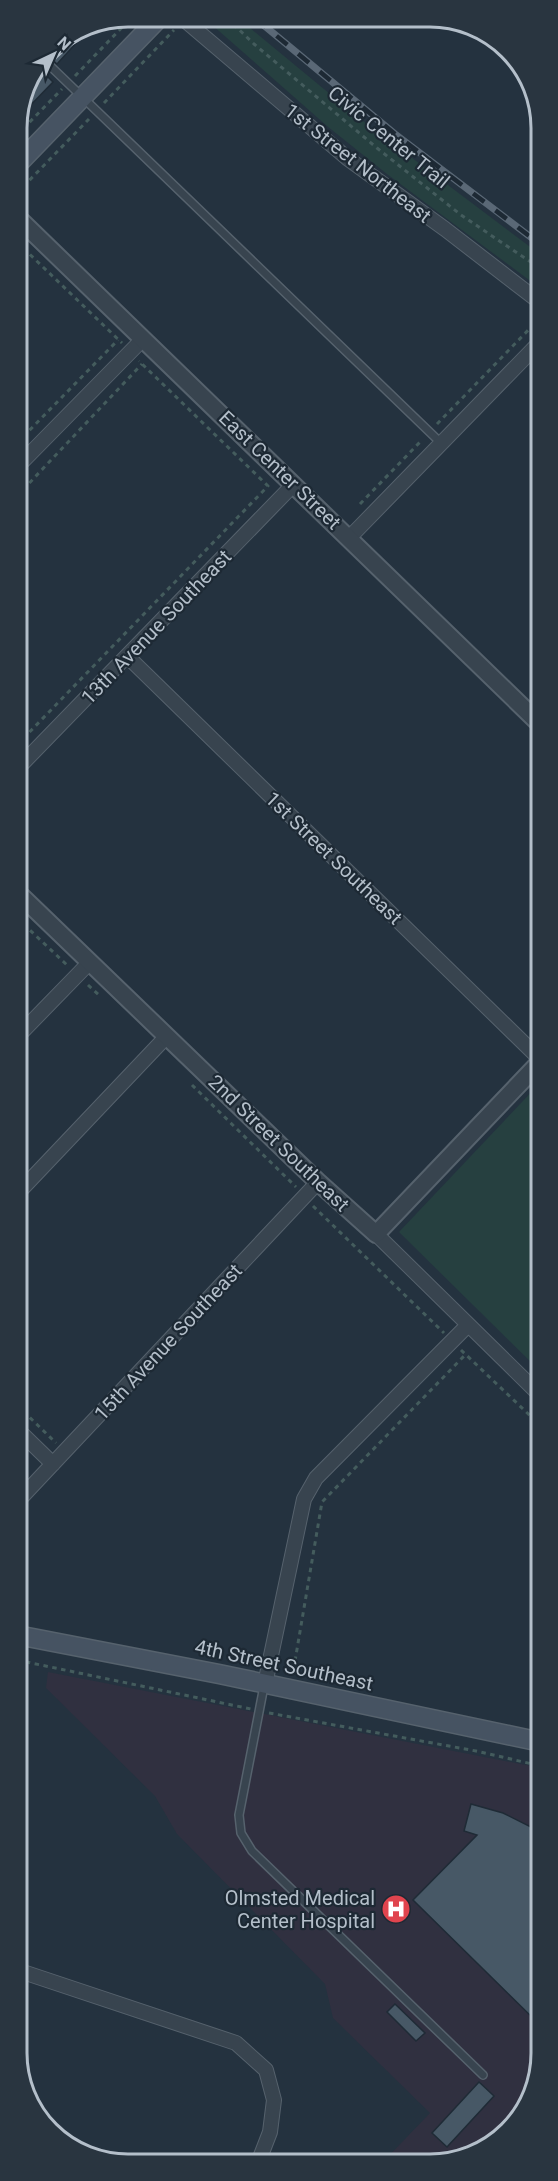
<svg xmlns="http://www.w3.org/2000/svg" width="558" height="2181" viewBox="0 0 558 2181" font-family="Roboto,sans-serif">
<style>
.medical{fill:#303040}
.green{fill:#264040}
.building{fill:#475866;stroke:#1f2b36;stroke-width:1.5}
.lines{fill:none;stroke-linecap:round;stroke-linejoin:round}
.service-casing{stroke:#56626d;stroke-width:10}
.minor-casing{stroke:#56626d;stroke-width:16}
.tertiary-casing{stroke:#56626d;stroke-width:20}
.secondary-casing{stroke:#56626d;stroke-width:21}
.path{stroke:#445c5d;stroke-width:3;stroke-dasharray:4.5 4.5;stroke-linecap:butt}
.service{stroke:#38444f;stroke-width:7}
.minor{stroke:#38444f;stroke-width:14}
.tertiary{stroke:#38444f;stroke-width:16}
.secondary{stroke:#465362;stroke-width:18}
.rail-casing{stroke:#5a6876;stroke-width:7}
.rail{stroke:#1d2934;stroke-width:4.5;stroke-dasharray:14;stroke-linecap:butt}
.labels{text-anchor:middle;stroke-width:4.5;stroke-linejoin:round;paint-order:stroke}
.street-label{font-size:20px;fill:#b4bfca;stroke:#1d2934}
.poi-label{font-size:20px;fill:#b4bfca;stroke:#1d2934;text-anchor:end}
.rim{fill:none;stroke:#b4bfca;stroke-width:3}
</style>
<rect width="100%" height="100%" fill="#24323f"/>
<!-- medical -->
<path class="medical" d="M48 1672 541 1768V2060L514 2127 445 2163H382L430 2113 333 2018 325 1984 177 1834 155 1796 46 1688Z"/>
<!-- green -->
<path class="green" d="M203 17 238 18 359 118 541 255V289L387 174 327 126Z
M541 1082V1372L399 1232Z"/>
<!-- building -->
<path class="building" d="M87 24 90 28 57 64 47 55 49 49Z
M42 66 49 72 46 75 53 82 22 114 20 113Z
M471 1804 503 1813 541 1832V2026L413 1900 477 1835 464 1831Z
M395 2004 425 2033 416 2041 387 2012Z
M479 2082 494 2096 447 2147 432 2133Z"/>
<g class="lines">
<!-- service casing -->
<g class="service-casing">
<path id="service" d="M44 60 441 443
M264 1686 239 1815 241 1833 252 1851 483 2075"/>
</g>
<!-- minor casing -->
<g class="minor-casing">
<path id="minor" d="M181 17 347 158 445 229 541 303
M17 467 143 339
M349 538 541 341
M128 657 541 1060
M529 714 541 702
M17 769 294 484
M17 1037 89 963
M17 1194 167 1036
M376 1234 541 1396
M17 1429 53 1464
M17 1502 318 1182
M265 1684 304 1499 316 1478 468 1325
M17 1970 236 2043 266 2070 274 2100 270 2132 258 2163"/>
</g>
<!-- tertiary casing -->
<g class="tertiary-casing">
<path id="tertiary" d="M17 217 541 725
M17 892 318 1182 376 1234 541 1061"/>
</g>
<!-- secondary casing -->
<g class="secondary-casing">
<path id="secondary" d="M17 165 160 17
M17 1635 219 1674 541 1742"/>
</g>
<!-- path -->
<path class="path" d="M227 18 254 44 377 148 461 215 541 269
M75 76 132 17
M104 103 174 30
M17 135 62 89
M17 193 89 119
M17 242 122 343
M437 424 541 317
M17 443 118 340
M17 496 142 364
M360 504 422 440
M17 745 268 486 139 361
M17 918 68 966
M88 985 99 995
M192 1085 296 1187
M313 1206 444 1333
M17 1213 24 1206
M461 1350 541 1426
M17 1405 56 1443
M17 1660 251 1709
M295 1661 322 1502 466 1354
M269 1713 476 1751 541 1766"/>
<!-- service -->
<use href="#service" class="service"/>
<!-- minor -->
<use href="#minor" class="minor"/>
<!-- tertiary -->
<use href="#tertiary" class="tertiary"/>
<!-- secondary -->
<use href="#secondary" class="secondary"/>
<!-- rail casing -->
<g class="rail-casing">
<path id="rail" d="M255 18 395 134 541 245"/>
</g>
<!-- rail -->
<use href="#rail" class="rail"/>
</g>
<!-- icons -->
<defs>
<g id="hospital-disc" transform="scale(1.5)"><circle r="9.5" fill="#e0444e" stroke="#1d2934"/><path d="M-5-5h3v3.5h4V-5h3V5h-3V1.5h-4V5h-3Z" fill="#fff"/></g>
</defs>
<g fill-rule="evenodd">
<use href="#hospital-disc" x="396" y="1909"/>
</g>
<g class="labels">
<!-- street labels -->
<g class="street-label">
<text transform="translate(389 137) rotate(39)" y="7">Civic Center Trail</text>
<text transform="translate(358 163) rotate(38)" y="7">1st Street Northeast</text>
<text transform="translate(280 470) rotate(44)" y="7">East Center Street</text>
<text transform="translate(156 627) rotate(-46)" y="7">13th Avenue Southeast</text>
<text transform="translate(334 858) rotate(44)" y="7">1st Street Southeast</text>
<text transform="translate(279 1143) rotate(44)" y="7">2nd Street Southeast</text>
<text transform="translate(168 1342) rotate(-47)" y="7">15th Avenue Southeast</text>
<text transform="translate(284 1665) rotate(12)" y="7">4th Street Southeast</text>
</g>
<!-- poi labels -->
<g class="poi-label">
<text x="375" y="1905">Olmsted Medical<tspan x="375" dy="23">Center Hospital</tspan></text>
</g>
</g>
<!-- crop -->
<path d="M0 0H558V2181H0ZM128 27H430A101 101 0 0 1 531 128V2053A101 101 0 0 1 430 2154H128A101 101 0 0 1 27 2053V128A101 101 0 0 1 128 27Z" fill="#293540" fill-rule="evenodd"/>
<path class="rim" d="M128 27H430A101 101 0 0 1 531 128V2053A101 101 0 0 1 430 2154H128A101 101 0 0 1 27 2053V128A101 101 0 0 1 128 27Z"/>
<!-- north arrow -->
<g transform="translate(54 54) rotate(44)" stroke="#1d2934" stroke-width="4.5" paint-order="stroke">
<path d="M0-4.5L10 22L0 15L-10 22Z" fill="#b4bfca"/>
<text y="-9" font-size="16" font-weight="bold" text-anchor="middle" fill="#b4bfca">N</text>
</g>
</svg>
